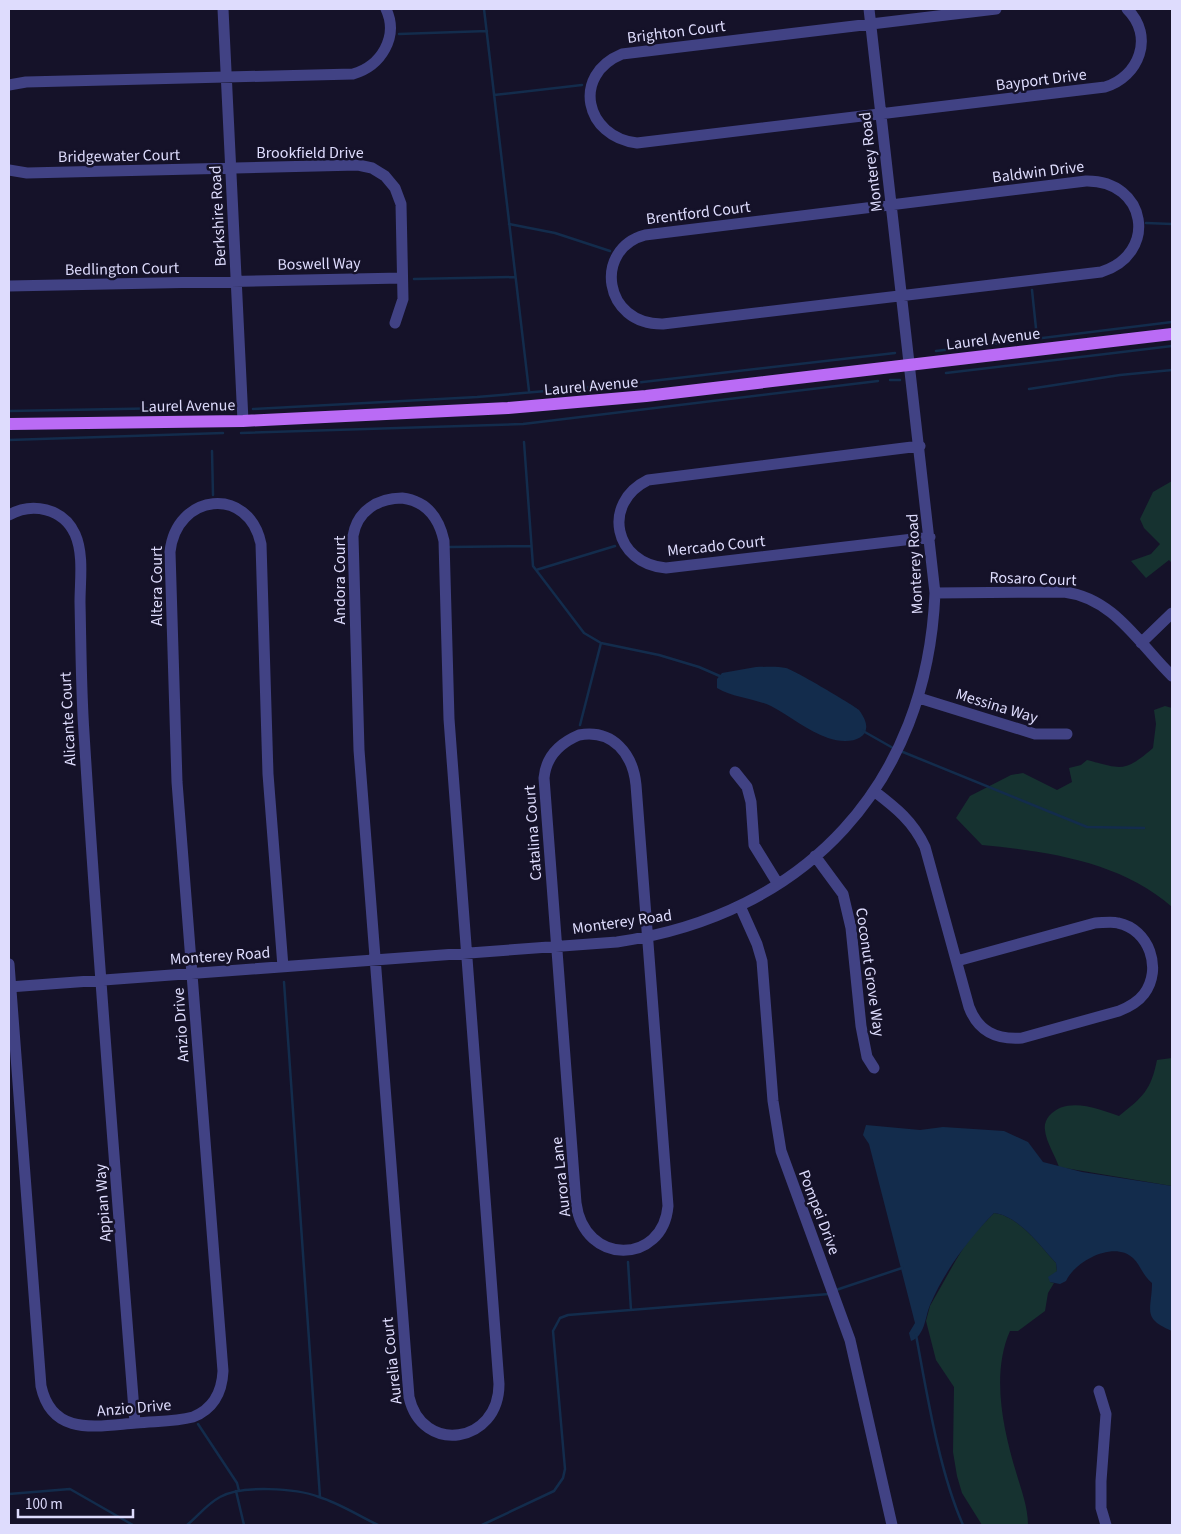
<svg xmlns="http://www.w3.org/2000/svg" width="1181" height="1534" viewBox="0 0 1181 1534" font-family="'Source Sans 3',sans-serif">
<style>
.green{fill:#163230}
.water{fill:#132c4c}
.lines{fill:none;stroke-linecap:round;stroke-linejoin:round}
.stream{stroke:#132c4c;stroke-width:2.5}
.minor{stroke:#414284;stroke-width:11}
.major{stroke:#ba6bf5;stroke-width:12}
.labels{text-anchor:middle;stroke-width:5;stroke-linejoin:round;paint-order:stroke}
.street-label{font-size:16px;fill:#dedcfd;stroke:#151229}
</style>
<rect width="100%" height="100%" fill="#151229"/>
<!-- green -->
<path class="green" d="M1172 481V563L1169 560 1146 578 1131 561 1151 554 1160 544 1144 528 1140 519 1153 492Z
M1165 706 1172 708V907C1122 862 1047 851 982 845L956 818 970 796 1011 775 1023 773 1057 790 1072 782 1069 768 1081 765 1087 760C1122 769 1124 773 1153 748L1156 724 1154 710Z
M1172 1058V1186L1059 1167C1055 1155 1046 1142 1045 1130 1044 1125 1046 1120 1049 1116 1067 1096 1098 1109 1119 1116 1143 1097 1151 1090 1157 1060Z
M994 1213C1019 1216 1040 1246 1056 1263L1057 1271 1050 1282 1054 1283 1048 1293 1045 1311 1018 1331H1010C991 1374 1003 1429 1016 1472 1021 1489 1028 1507 1028 1525H982L962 1493 957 1476 953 1452 954 1387 936 1360 926 1321 930 1306 956 1260 969 1239Z"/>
<!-- water -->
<path class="water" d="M756 667C765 667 777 666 786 668 794 670 855 706 859 710 880 738 851 746 828 738 808 731 790 716 771 706 753 698 734 698 717 688V679L722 673Z
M866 1125 920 1130 943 1127 1004 1131 1028 1142 1043 1162 1082 1172 1172 1186V1331C1141 1318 1152 1310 1152 1283 1143 1276 1141 1266 1133 1258 1114 1240 1075 1261 1066 1281L1060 1284 1050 1282 1048 1277 1057 1271 1056 1263C1040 1246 1019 1216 994 1213 968 1240 945 1270 930 1305 925 1317 925 1336 911 1341L909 1333 915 1323 869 1144 863 1135Z"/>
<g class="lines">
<!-- stream -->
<path class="stream" d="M484 9 529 391
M399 34 487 31
M494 95 582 85
M1146 223 1172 224
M509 224 555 233 610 251
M414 279 515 277
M1032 290 1037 338
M936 351 1172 322
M946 373 1172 346
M890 380H900
M1029 389 1120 375 1172 370
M253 409 477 397 617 385 895 353
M9 411 229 407
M241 433 523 424 878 381
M9 440 223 433
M524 442 533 566 584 633 601 643 659 655 699 667 722 677
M212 451 213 495
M450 547 531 546
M536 570 615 546
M580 725 601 643
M863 731 893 748
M898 750 1087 827 1144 828
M284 982 320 1497
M628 1262 631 1310
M836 1290 902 1268
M916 1335C927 1394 939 1471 963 1525
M198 1424 237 1483 239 1491
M236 1491 244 1525
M9 1494 70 1489 133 1525
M187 1525C198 1516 207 1504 220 1497 241 1485 296 1488 319 1497 339 1503 359 1516 378 1525
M482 1525 554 1491 563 1478 565 1469 553 1331 560 1318 568 1315 829 1294"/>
<!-- minor -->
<path class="minor" d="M223 9 243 421
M996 9 622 54C571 75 585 137 637 143L1105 87C1139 77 1155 36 1127 9
M9 85 26 82 353 74C381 66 399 37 386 9
M9 170 27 173 358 165 372 168 385 176 395 188 401 204 403 299 395 323
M1086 181C1147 180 1159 254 1101 272L663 324C603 325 593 249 645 235Z
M9 286 402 278
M920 446 648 480C601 503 614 564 666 568L930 537
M402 498C427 501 439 518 444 541L449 719 499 1384C499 1444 422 1455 409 1397L359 750 353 536C357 511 378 498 402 498Z
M9 515C32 502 63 508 75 534 84 554 80 581 80 602 81 646 81 689 84 733 98 963 117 1193 135 1423
M935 593 1064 592C1114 598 1139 644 1172 676
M1141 643 1172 613
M919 698 1035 734H1067
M579 735C613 729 633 754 636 785L668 1206C663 1265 584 1266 576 1203L544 778C546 756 560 743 579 735Z
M735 772 747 787 751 802 754 845 778 884
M874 791C896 808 913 821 925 847L969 1007C978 1031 996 1040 1022 1038L1119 1011C1129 1007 1138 1002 1144 994 1163 969 1149 929 1118 923 1111 921 1102 923 1095 923L957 961
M815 856 843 894 851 928 861 1026 867 1057 874 1068
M740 906 757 944 762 961 773 1101 781 1151 850 1340 892 1525
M9 964 41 1386C52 1437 97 1426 136 1423 154 1421 174 1422 193 1417 213 1409 222 1393 223 1371L177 782 170 552C176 493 249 485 261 544L268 774 283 967
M9 987 617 942C806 915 927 784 935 593L869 9
M1099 1391 1106 1414 1101 1481V1508L1106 1525"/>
<!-- major -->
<path class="major" d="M9 424 243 421 508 408 646 396 1172 334"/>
</g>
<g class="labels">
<!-- street labels -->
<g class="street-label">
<text transform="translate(676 31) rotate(-7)" y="6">Brighton Court</text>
<text transform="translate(1041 79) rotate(-7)" y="6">Bayport Drive</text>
<text x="310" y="158">Brookfield Drive</text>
<text transform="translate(119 155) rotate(-1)" y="6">Bridgewater Court</text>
<text transform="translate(870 162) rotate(-97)" y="6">Monterey Road</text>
<text transform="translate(1038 171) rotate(-7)" y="6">Baldwin Drive</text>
<text transform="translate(698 212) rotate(-7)" y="6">Brentford Court</text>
<text transform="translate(217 216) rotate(-93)" y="6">Berkshire Road</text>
<text transform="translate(319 263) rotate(-1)" y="6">Boswell Way</text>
<text transform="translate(122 268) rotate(-1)" y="6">Bedlington Court</text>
<text transform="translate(993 338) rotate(-7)" y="6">Laurel Avenue</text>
<text transform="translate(591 385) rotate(-5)" y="6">Laurel Avenue</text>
<text transform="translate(188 405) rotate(-1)" y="6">Laurel Avenue</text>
<text transform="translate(716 545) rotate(-6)" y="6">Mercado Court</text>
<text transform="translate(914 564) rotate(-93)" y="6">Monterey Road</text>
<text transform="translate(1033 578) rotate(2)" y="6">Rosaro Court</text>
<text transform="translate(339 580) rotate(-90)" y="6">Andora Court</text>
<text transform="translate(156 586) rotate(-90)" y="6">Altera Court</text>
<text transform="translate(997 705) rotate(17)" y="6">Messina Way</text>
<text transform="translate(67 719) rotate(-93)" y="6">Alicante Court</text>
<text transform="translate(532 833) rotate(-94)" y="6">Catalina Court</text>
<text transform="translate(622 921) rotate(-8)" y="6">Monterey Road</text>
<text transform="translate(220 955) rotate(-4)" y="6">Monterey Road</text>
<text transform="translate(871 972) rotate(82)" y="6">Coconut Grove Way</text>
<text transform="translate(180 1025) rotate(-94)" y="6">Anzio Drive</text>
<text transform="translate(560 1177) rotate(-96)" y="6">Aurora Lane</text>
<text transform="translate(102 1203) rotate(-94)" y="6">Appian Way</text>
<text transform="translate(820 1212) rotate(69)" y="6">Pompei Drive</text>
<text transform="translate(391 1361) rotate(-96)" y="6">Aurelia Court</text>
<text transform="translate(134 1407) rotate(-5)" y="6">Anzio Drive</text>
</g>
</g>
<!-- border -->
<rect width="1181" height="1534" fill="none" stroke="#dedcfd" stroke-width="20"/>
<!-- scale -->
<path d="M18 1509v8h115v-8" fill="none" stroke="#dedcfd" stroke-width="2.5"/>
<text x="25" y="1509" font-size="15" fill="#dedcfd" stroke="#151229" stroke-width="4" paint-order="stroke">100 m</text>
</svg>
